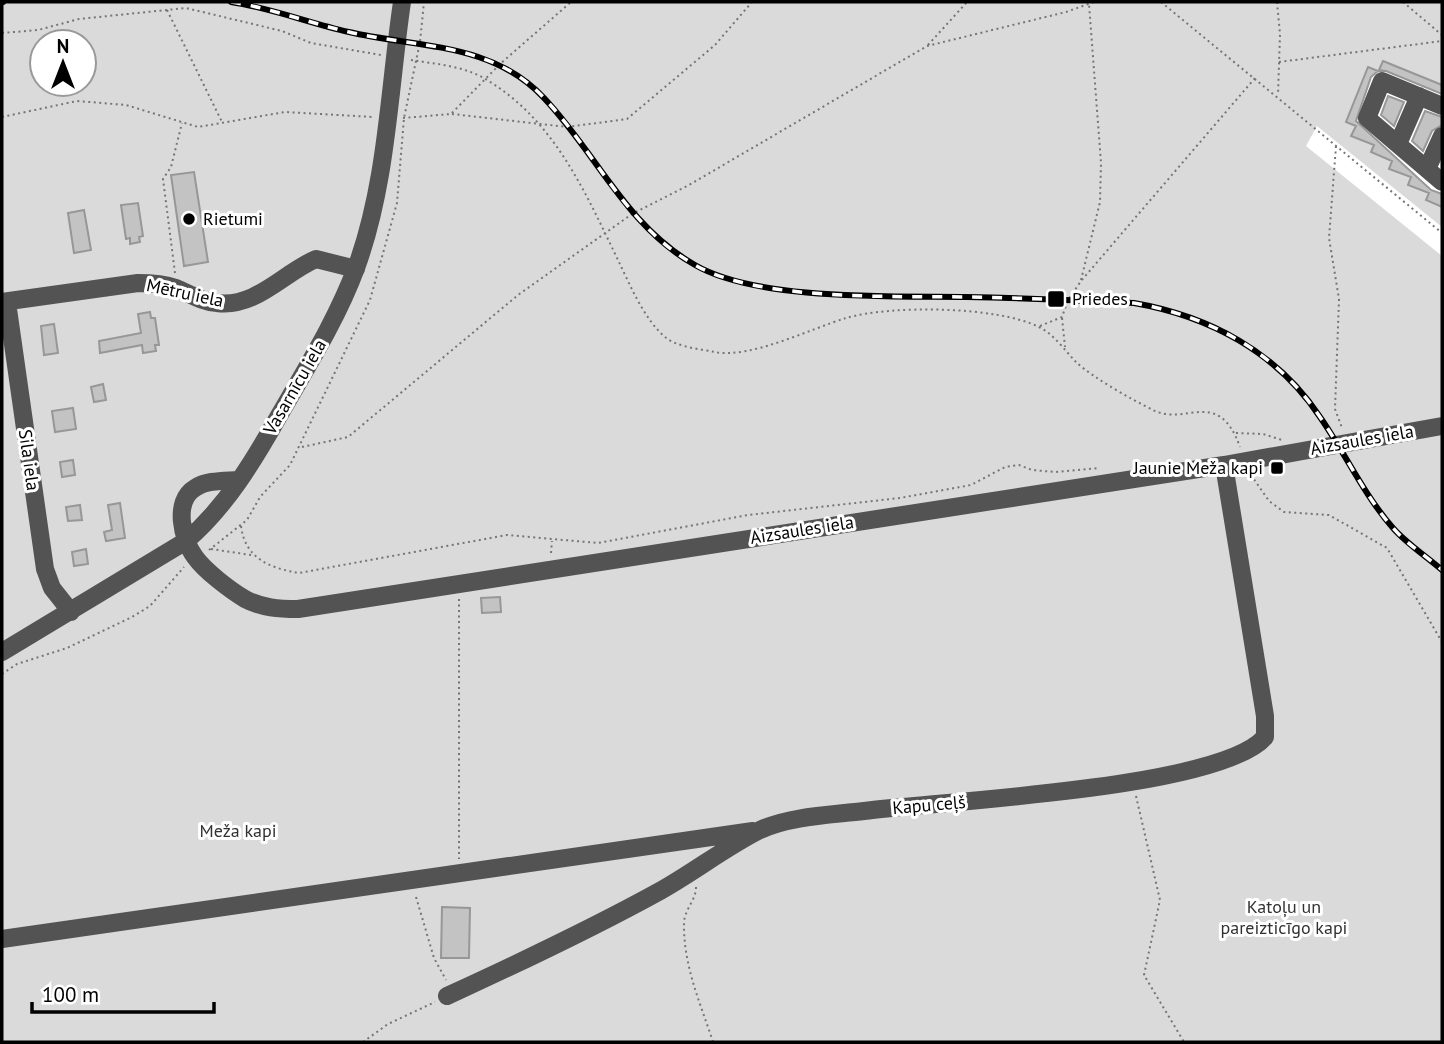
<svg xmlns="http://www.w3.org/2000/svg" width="1444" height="1044" viewBox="0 0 1444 1044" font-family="'PT Sans',sans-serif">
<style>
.green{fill:#dadada;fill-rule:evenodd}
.building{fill:#c3c3c3;stroke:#979797;stroke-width:2}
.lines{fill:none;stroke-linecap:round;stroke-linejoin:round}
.path{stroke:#757575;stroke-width:2;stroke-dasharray:2 3.5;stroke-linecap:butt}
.minor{stroke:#535353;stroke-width:18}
.rail-casing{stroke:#000;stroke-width:6}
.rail{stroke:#fff;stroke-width:3.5;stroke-dasharray:10;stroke-linecap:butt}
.poi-dot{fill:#000;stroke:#fff;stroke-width:2.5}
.labels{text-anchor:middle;stroke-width:6;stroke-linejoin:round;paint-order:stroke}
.poi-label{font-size:18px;fill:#000;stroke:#fff;text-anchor:start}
.street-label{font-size:18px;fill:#000;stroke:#fff}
.park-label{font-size:18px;fill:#313131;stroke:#fff}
</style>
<rect width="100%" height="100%" fill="#fff"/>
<!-- green -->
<path class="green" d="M2 2H1442V85L1383 61 1379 71 1368 67 1346 121 1356 126 1352 136 1374 145 1371 152 1392 161 1390 169 1411 177 1408 185 1429 193 1426 201 1442 207V227L1317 126 1306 146 1442 256V1042H2ZM42 42H84V84H42Z"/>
<!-- building -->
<path class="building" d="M1383 61 1442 85V94L1386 71 1379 70Z
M1368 67 1378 71 1371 77 1356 121 1431 190 1442 194V207L1426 200 1429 193 1408 185 1411 177 1389 169 1392 161 1371 152 1374 145 1351 136 1356 126 1346 122Z
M1388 96 1404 102 1394 126 1381 115Z
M1425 111 1442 117V125L1432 131 1423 151 1412 141Z
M194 172 208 262 184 266 171 175Z
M138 203 143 236 139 237 140 242 130 244V238L126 239 121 205Z
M84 210 91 250 74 253 68 213Z
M150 312 151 318H155L159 345H155L156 351 143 353 142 345 100 353 99 341 141 333 138 314Z
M54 324 58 353 44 355 41 326Z
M103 384 106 400 94 402 91 387Z
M73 408 76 429 55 432 52 411Z
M73 460 75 475 62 477 60 462Z
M120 503 125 538 106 541 104 532 112 530 108 505Z
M80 505 82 520 68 521 66 507Z
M86 549 88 564 74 566 72 552Z
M500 597 501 612 482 613 481 598Z
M442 907 470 908 469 958H441Z"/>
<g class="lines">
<!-- path -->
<path class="path" d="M1161 2 1442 233
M1277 2 1280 34 1278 95
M1403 2 1442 35
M167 10 222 122
M2 33 38 30 79 19 186 8 282 31 311 43 381 55
M928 45 967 2
M411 60C436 64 465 66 487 80 555 121 585 192 618 260 630 285 644 319 665 337 677 347 699 349 715 352 750 359 810 329 846 318 891 305 997 306 1039 327 1055 335 1065 351 1077 363 1095 379 1131 399 1153 410 1186 427 1218 386 1240 447
M1279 62 1442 41
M452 114 567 127 627 119 715 45 752 2
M2 117 77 101 126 105 198 127 285 112 373 117
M403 118 451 114 500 64 571 2
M1336 146 1329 238 1339 299 1335 409 1342 428
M175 273 163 179 171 167 182 123
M1081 280 1100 202 1101 163 1089 4
M1062 318 1065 347
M1040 326 1062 317 1068 300 1081 281 1255 78
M1236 433 1263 434 1282 440
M302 447 348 437 518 295 632 214 689 185 927 46 1066 12 1094 2
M1251 475 1269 501 1284 512 1329 515 1387 548 1442 642
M241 526C245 558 269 568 299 573L507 535 598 543 748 515 900 498 971 485 1005 467 1019 465 1032 470 1055 472 1099 468
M211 549 251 555
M209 550 247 520 260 497 290 465 370 300 397 203 404 118 420 42 424 2
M551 553 552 541
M459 599V859
M2 674 17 664 67 648 132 617 150 606 184 567
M1136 796 1160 900 1144 975 1184 1042
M696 887C696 900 685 909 684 922 683 965 700 1002 713 1042
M416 897 434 958 446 980
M363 1042 388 1024 435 1002"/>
<!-- minor -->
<path class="minor" d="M1442 106 1382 81 1367 118 1442 182
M1398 144 1419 96
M1427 169 1442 136
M2 302 138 283C151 283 164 284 176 288 190 294 202 302 217 303 256 308 283 273 316 259L356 269
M7 302 45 569 52 588 71 612
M238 480C225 481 207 480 195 488 173 501 182 540 195 557 205 571 230 590 245 599 262 608 279 609 298 609L1224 465 1442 426
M2 652 186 541C226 507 254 460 280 414 307 367 337 319 356 268 387 184 389 90 402 2
M2 939 753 831
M447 996C519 963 591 929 660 891 694 872 726 847 760 830 790 816 831 815 864 811 942 801 1220 789 1265 737V716L1224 465"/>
<!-- rail casing -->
<g class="rail-casing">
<path id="rail" d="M2 2H3
M231 2C271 8 309 23 349 32 418 48 492 42 544 98 597 154 626 226 695 265 757 301 893 296 966 297 1022 298 1078 300 1134 303 1209 316 1277 352 1320 417 1345 453 1364 495 1393 528 1407 544 1426 556 1442 570"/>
</g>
<!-- rail -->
<use href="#rail" class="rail"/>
</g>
<!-- markers -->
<g class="poi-dot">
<circle cx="189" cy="219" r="7"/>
<rect x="1047" y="290" width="18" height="18" rx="3.5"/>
<rect x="1270" y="461" width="14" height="14" rx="3.5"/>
</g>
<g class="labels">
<!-- poi labels -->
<g class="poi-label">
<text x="203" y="225">Rietumi</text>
<text x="1072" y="305">Priedes</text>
<text x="1263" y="474" text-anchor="end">Jaunie Meža kapi</text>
</g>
<!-- street labels -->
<g class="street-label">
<text transform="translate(185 293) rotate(12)" y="6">Mētru iela</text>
<text transform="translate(295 387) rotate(-60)" y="6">Vasarnīcu iela</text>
<text transform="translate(1362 440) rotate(-10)" y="6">Aizsaules iela</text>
<text transform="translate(29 460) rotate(82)" y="6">Sila iela</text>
<text transform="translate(802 530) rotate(-9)" y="6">Aizsaules iela</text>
<text transform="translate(929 805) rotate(-5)" y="6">Kapu ceļš</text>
</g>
<!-- park labels -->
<g class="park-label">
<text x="238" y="837">Meža kapi</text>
<text x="1284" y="913">Katoļu un<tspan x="1284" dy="21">pareizticīgo kapi</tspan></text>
</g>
</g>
<!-- border -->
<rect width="1444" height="1044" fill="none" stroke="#000000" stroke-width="7"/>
<!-- north arrow -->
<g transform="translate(63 63)"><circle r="33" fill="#ffffff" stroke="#999999" stroke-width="2"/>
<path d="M0-5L12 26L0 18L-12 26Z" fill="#000000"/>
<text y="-10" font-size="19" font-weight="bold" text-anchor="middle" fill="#000000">N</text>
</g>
<!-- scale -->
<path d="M32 1002v10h182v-10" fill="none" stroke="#000000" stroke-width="3.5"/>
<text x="42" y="1002" font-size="21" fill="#000000" stroke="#ffffff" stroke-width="5" paint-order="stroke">100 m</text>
</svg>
